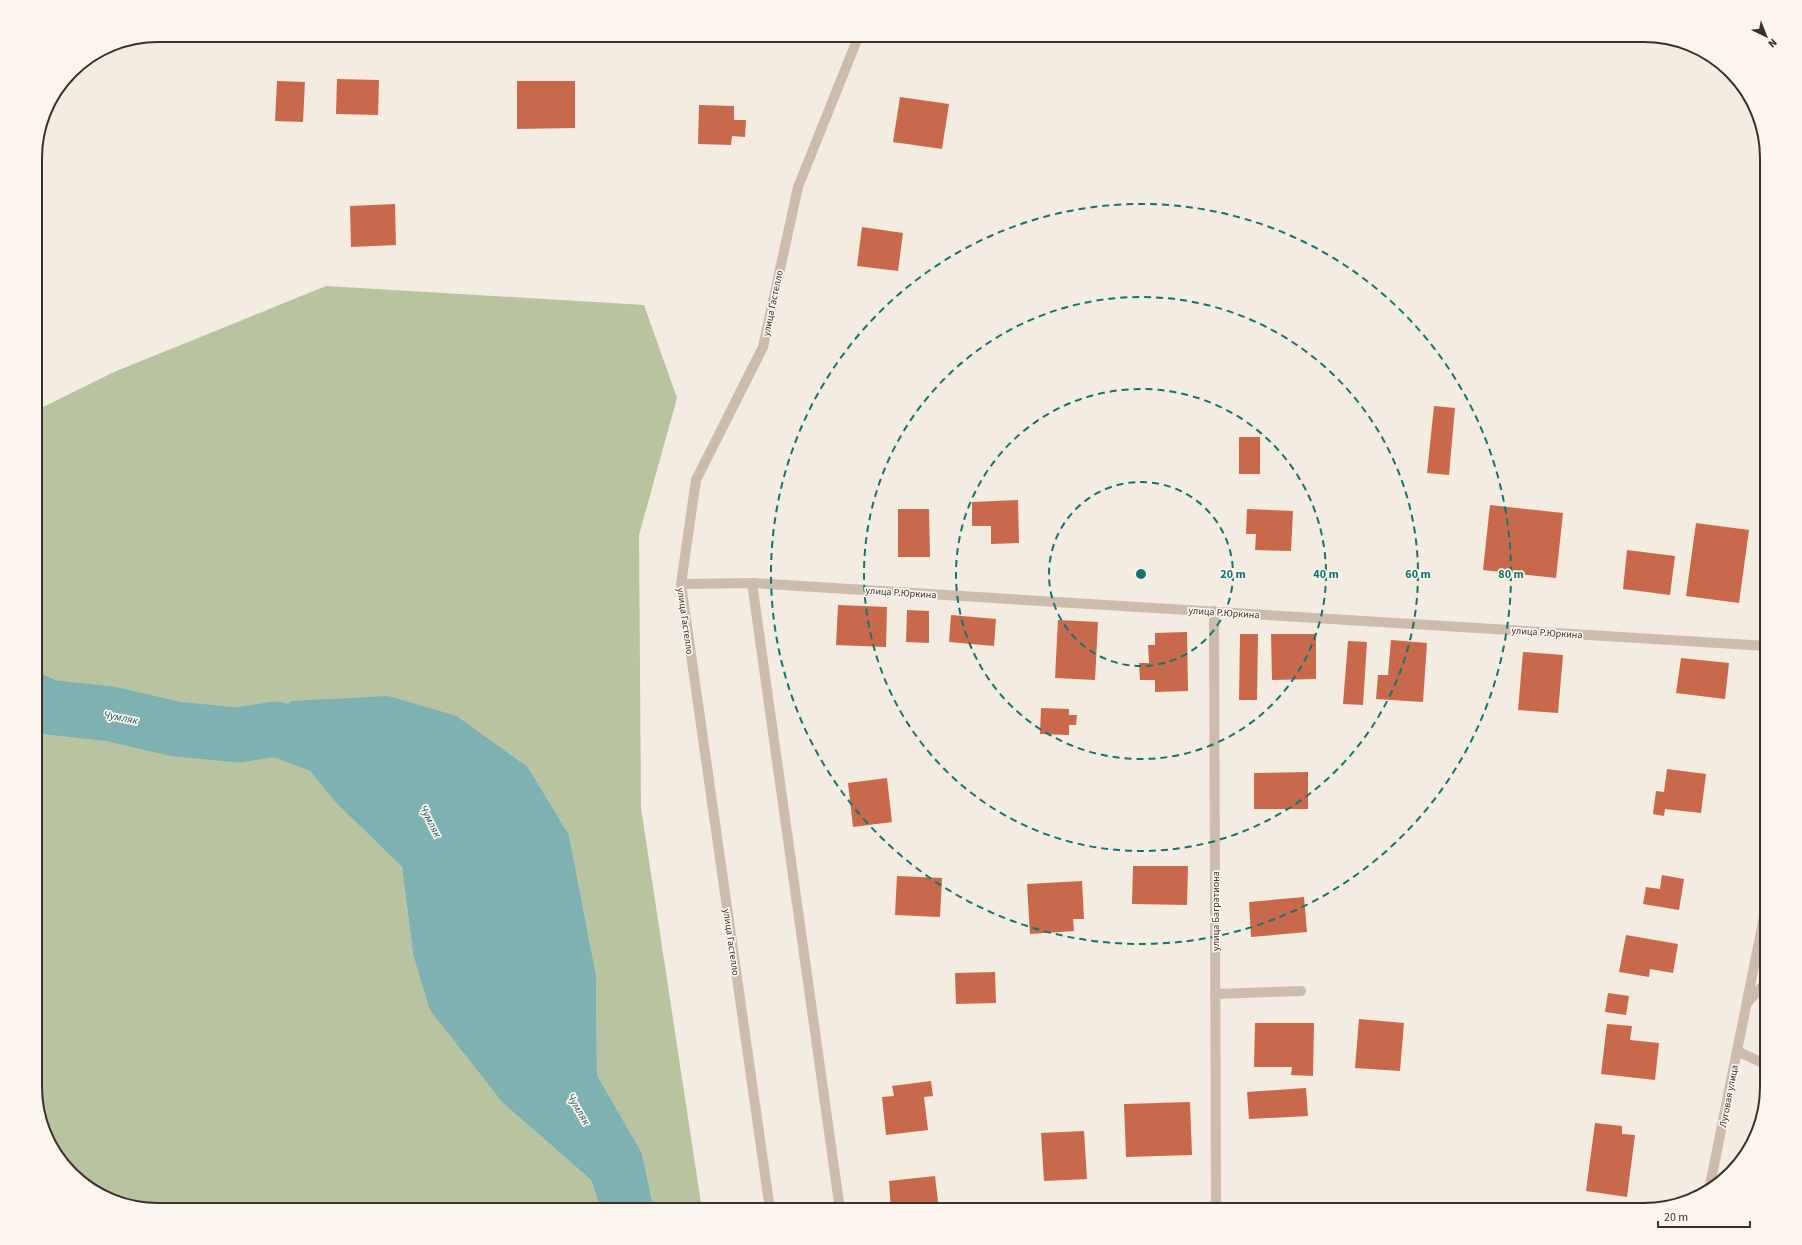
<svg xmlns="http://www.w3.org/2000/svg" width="1802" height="1245" viewBox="0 0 1802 1245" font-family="'Source Sans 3',sans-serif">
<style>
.green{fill:#b8c4a0}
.water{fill:#7fb0b2}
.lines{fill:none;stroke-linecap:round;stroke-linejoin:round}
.river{stroke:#7fb0b2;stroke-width:55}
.building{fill:#c8694b}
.service{stroke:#cdbbac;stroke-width:10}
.minor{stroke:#cdbbac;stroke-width:10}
.ring{fill:none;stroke:#0f766e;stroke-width:2;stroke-dasharray:7 5}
.labels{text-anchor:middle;stroke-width:3.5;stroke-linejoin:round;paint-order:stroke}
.street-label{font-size:10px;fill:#3b302b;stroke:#fbf5ee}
.water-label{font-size:11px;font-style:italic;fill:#1f5a5e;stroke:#fbf5ee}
.rim{fill:none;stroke:#3b302b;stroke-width:2}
.centre{fill:#0f766e;stroke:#fbf5ee;stroke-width:2}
.ring-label{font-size:12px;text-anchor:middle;font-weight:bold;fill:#0f766e;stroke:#fbf5ee;stroke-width:3.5;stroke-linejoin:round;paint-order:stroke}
</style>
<rect width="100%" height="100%" fill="#f4ebe1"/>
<!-- green -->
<path class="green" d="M326 286 644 305 677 398 639 535 641 808 702 1210H654L642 1153 597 1075 596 975 569 835 528 767 457 716 276 729 337 804 402 867 413 954 503 1103 591 1180 601 1210H158C145 1208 131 1208 118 1203 89 1193 74 1175 59 1148L54 1151 51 1148 35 1095V411L114 372Z"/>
<!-- water -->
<path class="water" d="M388 696 457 716 528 767 569 835 596 975 597 1075 642 1153 654 1210H601L591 1180 503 1103 430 1010 413 954 402 867 337 804 276 729 291 701Z"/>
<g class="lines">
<!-- river -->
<path class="river" d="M35 701 48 707 111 714 176 729 238 735 276 729 347 755"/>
</g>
<!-- building -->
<path class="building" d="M337 79 379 80 378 115 336 114Z
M277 81 305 82 303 122 275 121Z
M517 81H575V128L517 129Z
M900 97 949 104 942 149 893 142Z
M699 105 734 106V120H746L745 137 732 136 731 145 698 144Z
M395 204 396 245 351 247 350 206Z
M862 227 903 233 898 271 857 266Z
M1434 406 1455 408 1449 475 1427 473Z
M1239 437H1260V474H1239Z
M1018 500 1019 543 991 544V526H972V502Z
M1490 505 1563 513 1556 578 1483 570Z
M898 509H929L930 557H898Z
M1247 509 1293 511 1291 551 1255 550 1256 534H1246Z
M1696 523 1749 530 1739 603 1686 596Z
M1627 550 1675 556 1670 595 1623 589Z
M838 605 887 607 886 647 836 645Z
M907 610 929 611V643L906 642Z
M951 615 996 619 994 646 949 642Z
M1058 620 1098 622 1095 680 1055 678Z
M1187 632 1188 691 1155 692V680H1140L1139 663H1149L1148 645H1155V633Z
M1240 634H1258L1257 700H1239Z
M1271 634H1316V679L1272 680Z
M1391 640 1427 643 1423 702 1376 699 1378 675H1388Z
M1348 641 1367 642 1363 705 1343 704Z
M1523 652 1563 655 1558 713 1518 710Z
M1681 658 1729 663 1725 699 1676 693Z
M1041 708 1069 709V715H1077L1076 725H1069V735L1040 734Z
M1667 769 1706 774 1701 813 1665 809 1664 816 1653 814 1656 791 1664 792Z
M1308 772V809H1254V773Z
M887 778 892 822 853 827 848 783Z
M1133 866H1188L1187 905 1132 904Z
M1662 875 1684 879 1679 910 1643 904 1646 887 1660 889Z
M897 876 942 878 940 917 895 915Z
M1082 881 1084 919H1073L1074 931 1030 934 1027 884Z
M1304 897 1307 932 1251 937 1249 902Z
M1626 935 1678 944 1673 973 1650 969 1649 977 1619 972Z
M995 972 996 1003 956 1004 955 973Z
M1608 993 1629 996 1626 1015 1605 1012Z
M1359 1019 1404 1023 1400 1071 1355 1068Z
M1255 1023H1314L1313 1076 1291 1075 1292 1067H1254Z
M1607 1024 1632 1026 1630 1040 1659 1043 1655 1080 1601 1074Z
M931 1081 933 1096 924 1097 928 1130 886 1135 882 1097 894 1096 892 1086Z
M1306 1088 1308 1116 1249 1119 1247 1092Z
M1190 1102 1192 1155 1126 1157 1124 1104Z
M1595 1123 1622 1126V1134L1635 1135 1627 1197 1586 1191Z
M1084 1131 1087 1179 1044 1181 1041 1133Z
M935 1176 939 1210H891L889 1181Z"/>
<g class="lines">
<!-- service -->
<path class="service" d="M752 583 840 1210
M1215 994 1301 991
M1737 1051 1767 1065"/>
<!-- minor -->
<path class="minor" d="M681 584 752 583 1767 646
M1214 611 1216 1210
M1747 1003 1767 981
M1709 1190 1767 902
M770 1210 681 584 696 480 763 347 798 187 859 35"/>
</g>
<!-- distance rings -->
<g class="ring">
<circle cx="1141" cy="574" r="92"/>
<circle cx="1141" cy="574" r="185"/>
<circle cx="1141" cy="574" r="277"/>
<circle cx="1141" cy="574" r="370"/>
</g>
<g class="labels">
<!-- street labels -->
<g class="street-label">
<text transform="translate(772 303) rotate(-78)" y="4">улица Гастелло</text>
<text transform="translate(901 592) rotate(4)" y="4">улица Р.Юркина</text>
<text transform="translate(1224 612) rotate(4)" y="4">улица Р.Юркина</text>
<text transform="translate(686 621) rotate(82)" y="4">улица Гастелло</text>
<text transform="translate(1547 632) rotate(4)" y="4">улица Р.Юркина</text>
<text transform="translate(1215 911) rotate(-90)" y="4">улица Багратиона</text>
<text transform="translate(732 942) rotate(82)" y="4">улица Гастелло</text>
<text transform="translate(1728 1096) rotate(-79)" y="4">Луговая улица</text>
</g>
<!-- water labels -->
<g class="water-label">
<text transform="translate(121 717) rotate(11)" y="4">Чумляк</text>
<text transform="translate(431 821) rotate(64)" y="4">Чумляк</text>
<text transform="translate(579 1109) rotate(60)" y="4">Чумляк</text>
</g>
</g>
<!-- crop -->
<path d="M0 0H1802V1245H0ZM158 42H1644A116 116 0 0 1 1760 158V1087A116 116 0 0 1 1644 1203H158A116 116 0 0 1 42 1087V158A116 116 0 0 1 158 42Z" fill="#fbf5ee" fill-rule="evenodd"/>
<path class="rim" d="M158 42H1644A116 116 0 0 1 1760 158V1087A116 116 0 0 1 1644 1203H158A116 116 0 0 1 42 1087V158A116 116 0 0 1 158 42Z"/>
<circle cx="1141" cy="574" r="6" class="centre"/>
<g class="ring-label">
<text x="1233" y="578">20 m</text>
<text x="1326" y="578">40 m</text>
<text x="1418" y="578">60 m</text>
<text x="1511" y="578">80 m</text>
</g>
<!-- north arrow -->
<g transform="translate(1766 36) rotate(137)" stroke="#fbf5ee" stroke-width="3" paint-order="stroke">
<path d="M0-3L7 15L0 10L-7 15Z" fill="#3b302b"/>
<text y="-6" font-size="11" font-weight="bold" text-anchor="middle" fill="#3b302b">N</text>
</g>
<!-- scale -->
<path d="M1658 1221v6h92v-6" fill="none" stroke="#3b302b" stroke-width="2"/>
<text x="1664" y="1221" font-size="12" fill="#3b302b" stroke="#fbf5ee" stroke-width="3" paint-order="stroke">20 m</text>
</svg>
